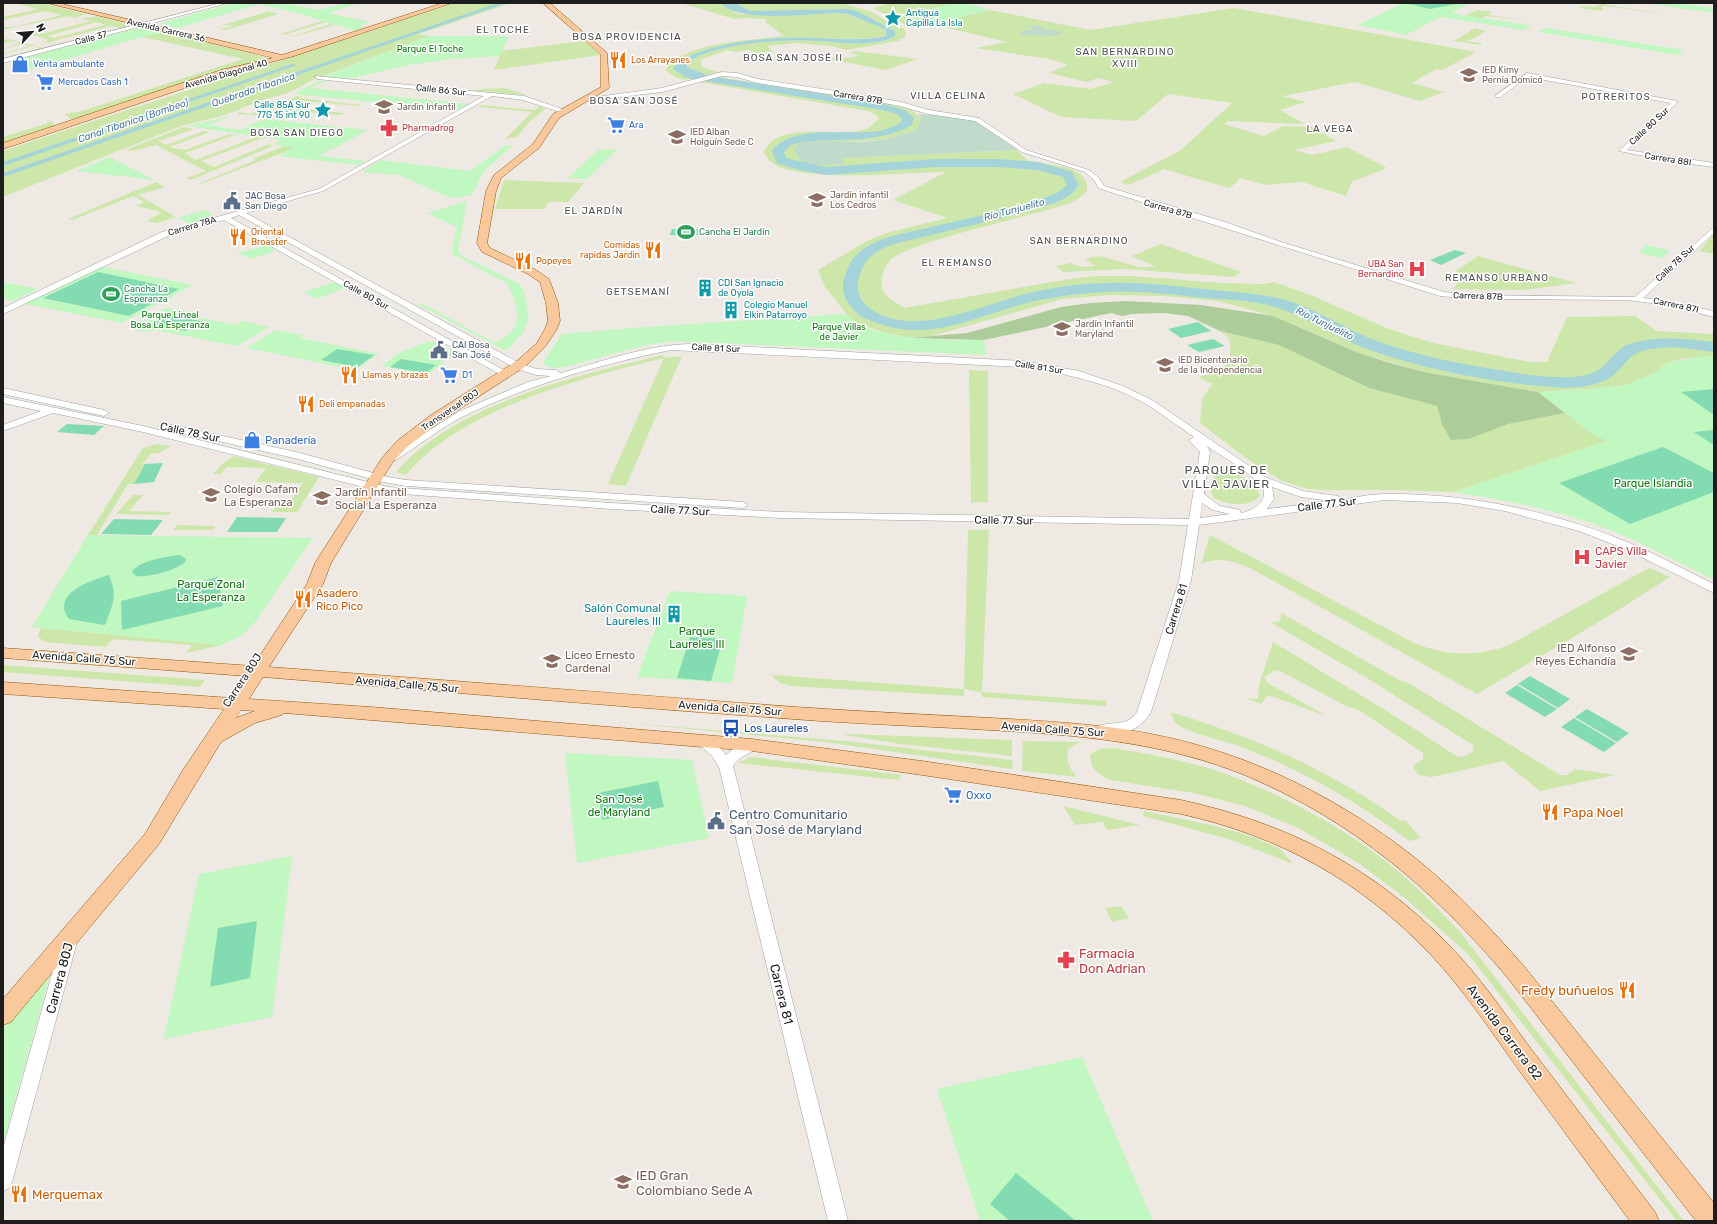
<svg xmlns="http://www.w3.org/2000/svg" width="1717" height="1224" viewBox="0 0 1717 1224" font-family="Rubik,sans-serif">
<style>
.grass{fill:#cde7aa;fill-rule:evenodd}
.forest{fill:#accc99}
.wetland{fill:#c0dbcc}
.park{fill:#c1f7c0}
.pitch{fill:#83dbb1}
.water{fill:#a4d3da}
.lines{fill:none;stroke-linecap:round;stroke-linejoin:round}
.canal{fill:#a4d3da;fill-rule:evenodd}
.river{fill:#a4d3da;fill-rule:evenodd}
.minor-casing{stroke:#a1a1a1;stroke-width:1}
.major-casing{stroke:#915605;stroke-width:1}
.minor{fill:#fff;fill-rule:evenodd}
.major{fill:#f9c99d;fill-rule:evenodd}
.labels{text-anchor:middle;stroke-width:3;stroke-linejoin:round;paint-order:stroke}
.far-culture-label{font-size:9px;fill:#0d838f;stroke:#fff;text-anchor:start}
.far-street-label{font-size:9px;fill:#1d1d1d;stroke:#fff}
.far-park-label{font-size:9px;fill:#0f770f;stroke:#fff}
.far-food-label{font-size:9px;fill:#c56008;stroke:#fff;text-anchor:start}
.far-shop-label{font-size:9px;fill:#366cbe;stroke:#fff;text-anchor:start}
.far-education-label{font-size:9px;fill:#785e54;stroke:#fff;text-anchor:start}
.far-health-label{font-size:9px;fill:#be3a42;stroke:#fff;text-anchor:start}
.far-service-label{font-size:9px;fill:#4e5e75;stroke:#fff;text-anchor:start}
.far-leisure-label{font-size:9px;fill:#27864d;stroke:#fff;text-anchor:start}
.far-neighbourhood-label{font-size:10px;letter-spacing:1px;fill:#505050;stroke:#fff}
.far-water-label{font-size:10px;font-style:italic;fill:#47789a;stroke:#fff}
.street-label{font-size:11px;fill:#1d1d1d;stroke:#fff}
.shop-label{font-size:11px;fill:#366cbe;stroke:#fff;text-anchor:start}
.park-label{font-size:11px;fill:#0f770f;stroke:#fff}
.education-label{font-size:11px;fill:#785e54;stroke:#fff;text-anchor:start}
.health-label{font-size:11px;fill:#be3a42;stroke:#fff;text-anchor:start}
.food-label{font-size:11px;fill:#c56008;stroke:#fff;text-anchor:start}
.culture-label{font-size:11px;fill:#0d838f;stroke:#fff;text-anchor:end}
.transit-label{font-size:11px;fill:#164399;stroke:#fff;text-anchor:start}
.neighbourhood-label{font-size:12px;letter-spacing:1px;fill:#505050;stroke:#fff}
.near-food-label{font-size:13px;fill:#c56008;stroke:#fff;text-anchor:start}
.near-service-label{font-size:13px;fill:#4e5e75;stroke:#fff;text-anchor:start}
.near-health-label{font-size:13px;fill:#be3a42;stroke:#fff;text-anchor:start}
.near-street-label{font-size:13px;fill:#1d1d1d;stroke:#fff}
.near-education-label{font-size:13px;fill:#785e54;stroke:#fff;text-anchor:start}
</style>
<rect width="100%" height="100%" fill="#eee9e3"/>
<!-- grass -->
<path class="grass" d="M13 3H40L86 14 75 18 68 16 3 30V27H14L62 15 45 11 3 20V17L38 9Z
M455 3H511L419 34 429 36 315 79 288 93 262 100 225 115 181 126 3 197V151C154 101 305 53 455 3Z
M681 3H721L735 13 754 15 838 13 848 14 885 29 887 36C858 41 830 38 801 38 758 38 718 45 679 61L684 76 694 78C684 82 674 77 666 71L668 63C702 41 746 41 784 36L765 22 767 19 743 18 734 19Z
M735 3H842L872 12 886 21 902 27 906 32 905 37 898 41 847 50 831 46 797 43 767 46 773 51 757 53 749 50 736 52 727 50 700 60 702 67 717 72 707 75 687 67 686 63C717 43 780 39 817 41 838 41 877 48 895 36V31L857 11 847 9 750 11Z
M890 3H956L906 15 931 24 990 10 1091 30 1234 8 1476 52 1442 70 1436 69 1412 83 1444 92 1420 101 1355 82 1283 96 1306 102 1280 110 1305 124 1228 121 1224 124 1264 136 1283 126 1312 127 1336 141 1294 150 1312 155 1347 147 1387 168 1352 182 1346 196 1302 182 1265 185 1240 178 1236 183 1229 188 1164 169 1128 185 1120 182 1181 150 1232 103 1168 94 1136 121 1061 117 1013 94 1044 83 1091 89 1114 82 1098 78 1087 82 1049 73 1068 65 1050 59 976 48 1007 42 931 24 912 28 873 8Z
M1601 3H1608L1606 5 1673 15 1604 6 1601 8 1604 9 1601 11 1579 8 1582 6 1595 7Z
M1477 10 1492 12 1488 15 1539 22 1486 16 1482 18 1466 15Z
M269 11 278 14 226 30 219 29 234 26 228 25 214 28Z
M96 16 131 25 121 28 111 26 50 42 57 44 43 42 49 40 28 33 33 32 41 34 91 21 81 19ZM97 22 105 25 54 38 47 36Z
M322 21 326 22 286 34 293 36 331 24 335 25 296 36 281 34Z
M1475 28 1486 31 1471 40 1465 41 1482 43 1480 45 1454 41Z
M165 32 265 57 269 59 80 118 71 119 64 114 82 111 243 59 142 37Z
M8 39 44 48 3 59 40 48 33 46 3 54V53L30 46 23 44 3 49 19 43 12 41 3 44 5 41 3 40Z
M583 41 594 47 601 55 494 70 502 51Z
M855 51 918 59 886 70 828 59C838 57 850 60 858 55L850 53Z
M719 77 889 104 911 110 921 118 917 130 884 140 843 142 809 164H844L841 158 1017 150C1020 153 1024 158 1028 160 1043 166 1079 163 1086 182 1087 186 1088 190 1085 193 1076 203 1056 208 1043 211 1016 219 905 244 890 260 884 267 880 278 882 288 885 298 897 302 904 308L1063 280 1096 276H1132L1222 283 1264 284 1274 282 1313 296 1389 329 1433 343 1530 362H1547L1567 317 1635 316 1657 331 1714 334V357L1686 358 1669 362 1652 374 1626 385 1591 389 1538 392 1424 372 1356 352 1273 316 1218 301 1163 296 1111 295 1062 299 932 336 910 338 883 332 857 323 850 318 825 287 818 270 867 241 887 233 947 218 893 200 946 172C909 172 798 184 771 162 768 160 766 155 764 152 766 149 768 144 771 142 793 123 841 138 866 129 871 127 875 122 879 119L876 115 868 111 700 82Z
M504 88 528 95 470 90Z
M298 96H302L299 98 362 105 358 106 293 100 278 107 345 113 341 115 273 109 257 115 238 114 239 112 251 114Z
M482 105 535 110 540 106 545 109 527 124 517 137 505 139 532 112 477 107Z
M47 121 52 122 55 126 3 144V137L48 123Z
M183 127 194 129 159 141 166 145 204 131 210 132 169 147 185 150 229 134 235 135 185 153 196 160 256 137 263 138 201 161 214 167 269 144 273 146 191 180 187 178 206 171 156 145 132 151 126 150Z
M284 146 295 148 201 184H198L256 160 253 159Z
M504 180 584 183 568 202H549L544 209H495Z
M156 182 165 187 138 195 176 217 157 223 147 221 162 212 136 206 144 202 133 196 73 220 68 219Z
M1714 234V254L1699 251Z
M1161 244 1241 272 1234 277 1125 269 1063 272 1056 266 1071 263 1081 267 1096 266 1085 259 1100 256 1139 267H1156L1132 256Z
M1478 256 1576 283 1525 290 1453 289 1458 283 1445 279Z
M1220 331 1279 345 1369 388 1437 406 1442 424 1481 433 1508 424 1565 413 1591 433 1608 441 1454 492 1394 490H1325L1308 489 1282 481 1243 456 1200 423 1202 400 1212 384 1199 377C1224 368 1234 368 1229 338Z
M663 355 664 358 682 356 626 486 608 484 664 358C582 378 462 408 406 475L396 472C455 404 578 375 663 355Z
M969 370 988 371V502L971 503Z
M157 444 171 446 159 453 150 454 143 464H145L134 484H128L97 535H88L143 448Z
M233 456 319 477 297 512H272L280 499H292L303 483 256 482 266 468 227 467 221 474H213L223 463Z
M1230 468 1257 488 1260 496C1249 508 1228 505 1214 498L1211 491 1216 469Z
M133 495H143L129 511 171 512 168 515 116 514Z
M177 525 216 526 212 530H173Z
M968 530H989L982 692 1107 701 1106 706 982 697 981 692 964 689V696L791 686 780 683 771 675 964 689Z
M1210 535 1414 643C1445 656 1478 657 1509 645L1649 568 1670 577 1612 614 1477 694 1250 568C1234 561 1218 556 1201 564Z
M1281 613 1399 680 1410 684 1560 775H1567L1575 769 1615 775 1540 791 1503 761 1432 777 1419 775 1414 769V765L1423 759V753L1359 710 1346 706 1278 670 1273 671 1265 677 1266 682 1327 716 1268 695 1261 704 1246 698 1258 699 1259 685 1273 642 1390 713 1458 757 1465 756 1474 751 1473 745 1370 680 1270 622H1278L1281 618Z
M41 628 222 645 186 653 192 645 113 639 106 647 44 642 38 636Z
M3 665 205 680 200 687 3 672Z
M1170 712C1253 736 1331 771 1401 821L1405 820 1421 838 1409 841C1358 801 1294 766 1233 744 1220 740 1185 732 1176 723 1174 721 1172 716 1170 712Z
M617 722 844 741 1013 760 1012 769 825 742Z
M845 734 1012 740V756L901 744 845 735Z
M1023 741 1080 742 1068 749C1066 760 1069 769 1077 777L1022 771Z
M1114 748C1148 754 1184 760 1217 771 1281 793 1356 833 1406 878 1425 895 1443 914 1460 932L1684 1221H1677L1467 953 1406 899 1360 864 1298 828 1245 806 1194 793 1110 780C1098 774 1090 769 1090 754L1100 749Z
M752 757 767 759 901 775 899 780 737 763Z
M1063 806 1140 825 1107 830 1103 822 1075 825Z
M1144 811C1184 820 1246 829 1281 850 1285 853 1289 860 1293 864L1229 839 1143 816Z
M1121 906 1129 918 1112 922 1105 908Z"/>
<!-- forest -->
<path class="forest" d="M1125 301 1201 305 1273 316 1356 352 1387 362 1424 372 1538 392 1565 413 1508 424 1468 439 1451 440 1442 424 1437 406 1369 388 1279 345 1220 331 1188 316 1164 313 1132 314 1122 316 1111 313 984 340 910 338 967 333 1061 307 1091 303Z"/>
<!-- wetland -->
<path class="wetland" d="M1027 25 1044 27 1042 29 1064 32 1056 36 1019 35 1018 34 1024 31 1022 30H1034Z
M918 114 959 117 976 121 1017 150 842 158 844 164C828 164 798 170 794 148L799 144 806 141 860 142 884 140 917 130 921 118Z"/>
<!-- park -->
<path class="park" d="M234 3H283L319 10 345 3H359L329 13 370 22 358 26 367 28 357 31 297 13 259 4 181 27 185 28 170 27 171 25 158 24Z
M956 3H965L990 10 931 24 905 15Z
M1403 3H1471L1451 13 1532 26 1524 30 1440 17 1406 35 1358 25Z
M1643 3H1675L1714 8V13Z
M138 28H148L149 31 165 32 142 37 20 73 17 68 25 63 12 61Z
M1546 28 1684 50 1677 55 1538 32Z
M429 36H509L500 56 452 59 408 65 349 79 322 77Z
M319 81H326L311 88 469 104 458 110 293 94Z
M232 116 208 125 241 130 264 119 368 130 319 156 366 161 359 165 278 156 294 148 273 144 282 140 187 126Z
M506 145 512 146 483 172 472 195 451 198 399 175 362 172 380 160 470 171Z
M618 149 587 179 568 178 598 150Z
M109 157 155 180 77 171Z
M467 201 458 250 460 255 518 283 524 291 529 318 523 333 506 351 419 305 421 303 495 343C501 339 509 335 513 330 522 318 514 292 505 282L454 255 452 251 457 227 427 213Z
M205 210 215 216V217L190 224 178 218Z
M267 245 275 249 270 253 250 259 238 253Z
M1646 245 1669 250 1663 258 1639 253Z
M102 267 193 285 122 323 25 304Z
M3 282 38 289 13 301 3 299Z
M335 282 344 287 343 289 317 299 304 292Z
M166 308 187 311 182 314 236 325 242 321 269 327 237 346 154 330 148 332 129 329Z
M846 314C871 342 949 340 984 340L986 355 675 341 646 345 565 367 553 368 546 366 543 362 562 334 646 327Z
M276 330 303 335 300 338 379 354 356 370 246 348Z
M426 342H435L457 353 440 362 444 363 427 375 382 366 397 354Z
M1707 356 1714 357V580C1673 559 1632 537 1589 522 1545 508 1500 499 1454 492L1607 441 1591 433 1538 392 1591 389 1626 385 1652 374 1669 362Z
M88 535 313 538 255 622 244 634 222 645 32 627Z
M670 591 747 596 732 683 637 677Z
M565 753 692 760 709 838 577 863Z
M292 856 272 1017 164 1039 199 874Z
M52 968 3 1144V1028Z
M1082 1057 1153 1221H980L937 1089Z"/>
<!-- pitch -->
<path class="pitch" d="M1415 3H1453L1456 4 1430 9 1410 4Z
M672 229H701L700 235H670Z
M1455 250 1466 253 1441 265 1430 260Z
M98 272 179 289 129 316 43 298Z
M169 315 201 321 185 331 152 324Z
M1198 322 1211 331 1181 338 1168 329Z
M1213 339 1225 346 1199 352 1187 345Z
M337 349 374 355 358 367 321 360Z
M401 359 436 365 426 373 390 367Z
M1714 389V415L1681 392Z
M67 424 104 426 94 435 57 432Z
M1714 430V444H1712L1694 432Z
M1663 447 1714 473V492L1630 524 1559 483Z
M163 463 154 482 134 484 145 464Z
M237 517 286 518 277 532H227Z
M114 519 163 520 151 535 101 534Z
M180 555 186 559 185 562C177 570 148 578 136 576L132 572C137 561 169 556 180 555Z
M109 575C118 598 113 602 105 625L69 619C50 594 91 580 109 575Z
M218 577 223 606 122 630 121 601Z
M690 637 723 639 711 681 677 678Z
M1530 676 1570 699 1558 708 1518 684Z
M1517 685 1557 709 1545 717 1505 693Z
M1587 709 1629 733 1617 742 1575 717Z
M1574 718 1616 743 1604 752 1561 727Z
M658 781 664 807 602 820 598 793Z
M257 921 250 978 210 987 218 928Z
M1016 1173 1076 1221H1010L990 1204Z"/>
<!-- water -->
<path class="water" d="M721 3H735L750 11 847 9 857 11 895 31V36C877 48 838 42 817 41 781 39 716 43 686 63L687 67 707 75C692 79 688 78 674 70 678 60 687 57 697 53 735 39 777 37 817 38 840 39 864 41 887 36L885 29 848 14 838 13C812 13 738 24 721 3Z"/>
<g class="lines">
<!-- canal -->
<path class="canal" d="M498 3H506L3 177V173Z
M292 64 297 65 3 166V162Z"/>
<!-- river -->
<path class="river" d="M684 59 689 62 684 68 697 74 883 104 905 110 914 118 912 125C879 144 839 138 802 142L791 145 784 152 786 158 826 167 936 159H997L1039 162 1072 172 1079 185C1068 201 1052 204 1034 209 999 220 963 227 927 236 912 240 896 242 882 249 873 254 866 259 862 269 856 282 855 296 867 306 909 342 983 304 1029 293 1055 287 1083 283 1110 283 1141 282 1172 286 1203 289 1232 292 1261 293 1289 301 1317 310 1342 327 1369 338 1410 354 1455 363 1499 370 1518 373 1537 377 1557 377 1573 378 1593 377 1606 364 1613 357 1617 349 1627 345 1655 335 1686 339 1714 342V352C1691 349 1660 343 1637 353 1628 357 1624 366 1616 373 1601 387 1574 389 1554 387 1496 384 1411 367 1357 345 1328 332 1302 314 1271 306 1250 300 1228 300 1206 298 1173 295 1139 290 1106 292 1082 293 1058 296 1035 301 985 312 932 343 880 324 870 321 861 318 854 310 843 299 840 287 846 273 850 261 857 252 868 246 883 237 901 234 918 230 955 221 992 214 1028 203 1041 199 1055 196 1066 186L1067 185 1063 177 1038 170 997 167H936L826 175 799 170 777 163 772 151C791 123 850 136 879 131 888 129 895 126 902 122V119L897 114 882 110 692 79 685 77 673 68 681 60Z"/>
<!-- minor casing -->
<g class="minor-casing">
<path id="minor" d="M221 3H228L3 63V59Z
M722 72 737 73 758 79 867 96 901 102 929 110 979 118 1026 150 1089 170 1099 178 1104 186 1225 222 1281 242 1444 292 1472 295 1635 297 1714 227V233L1643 298 1667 301 1714 311V317L1667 305 1627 300 1472 299 1440 296 1107 191 1099 188 1094 180 1085 172 1022 152 975 121 928 114 900 106 867 100 757 83 737 77 722 76 662 92 585 101 582 99 662 88Z
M1527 73 1677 101V103L1627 150 1714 163V167L1674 162 1619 151 1671 103 1528 77 1500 97H1496V95Z
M315 76 524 96 565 110 566 111 563 113 523 100 492 96 323 191 246 213 521 364 537 369 556 370 561 373C604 361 648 344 694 344L1023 361 1079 371 1123 386 1152 400 1267 478 1303 491 1338 496 1339 498 1338 500C1354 498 1370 494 1386 494 1470 493 1555 512 1632 544 1660 556 1687 571 1714 584V593L1625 549 1579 531 1505 511 1457 503 1385 500 1199 525 1191 581 1151 712C1139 731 1120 738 1098 732L1096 729 1098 726C1114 721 1127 727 1137 712L1179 581 1188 525 782 518 611 509 388 493 143 432 53 413 3 431V425L41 411 3 403V397L143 426 388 487 611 503 782 512 1189 519 1200 452 1189 440 1194 437C1178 426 1162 414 1146 404 1108 382 1065 374 1023 367L671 350C602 364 532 384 468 414 443 426 419 445 396 460H388L387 458 388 456 460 411 528 382 551 376 536 375 515 368 239 215 231 218 511 374 506 377 503 376 224 220 168 236 3 314V308L162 232 319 189 484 96 317 79ZM1207 446C1223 457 1245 469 1258 482 1274 496 1255 511 1241 513L1240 510 1220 506 1204 494 1210 452ZM1272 487 1301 497 1331 501 1267 509 1274 499ZM1202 503 1213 510 1230 514 1200 518Z
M3 388 104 410 109 413 104 416 3 394Z
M163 423 296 452 388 477 406 480 743 502 748 505 743 508 406 486 383 482 294 458 160 428 158 426 160 424Z
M702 736C711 739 720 747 726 755 733 748 746 739 757 742L759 745C753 754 739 755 733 766L848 1221H828L719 767 712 756 695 741 697 738Z
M69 935 75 937 77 942 12 1182 10 1188 3 1191V1148L61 942 63 937Z"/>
</g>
<!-- major casing -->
<g class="major-casing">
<path id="major" d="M47 3H58L282 55 443 3H452L294 56 227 74 3 149V143L221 70 273 58Z
M543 3H550L607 53 609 88 559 118 539 148 501 178 496 191 487 243 490 248 536 270 549 279 558 303 560 321 557 329 545 347 526 366 441 421 407 447 392 463 331 563 323 584 269 667C445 680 621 694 796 707 867 712 939 715 1010 719 1059 722 1108 725 1156 735 1252 754 1343 800 1419 861 1457 892 1490 928 1523 965L1714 1203V1221H1696L1507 977C1432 889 1355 822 1247 776 1169 744 1089 736 1006 731 944 727 882 725 820 721 634 708 448 692 263 677L249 699 371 707 752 739 922 761 1181 800C1286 823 1370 865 1446 942 1482 978 1510 1022 1541 1062 1579 1112 1617 1162 1655 1212L1659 1221H1630C1595 1173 1559 1125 1524 1077 1494 1036 1466 992 1431 955 1361 881 1280 836 1181 814L922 775 752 751 284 713 282 715 255 723 221 742 159 844 11 1022 3 1025V999L145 834 183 770 224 709 3 694V682L232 698 246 676 3 658V648L253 666 307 584 315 563 382 458 397 441 431 415 518 360 537 343 545 329 548 321 546 303 540 282 528 274 482 252 477 243 486 191 494 175 533 144 553 114 601 87V55ZM241 710 255 711 236 718Z"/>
</g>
<!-- minor -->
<use href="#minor" class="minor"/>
<!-- major -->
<use href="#major" class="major"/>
</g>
<!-- icons -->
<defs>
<g id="sight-bare" transform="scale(1.38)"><path d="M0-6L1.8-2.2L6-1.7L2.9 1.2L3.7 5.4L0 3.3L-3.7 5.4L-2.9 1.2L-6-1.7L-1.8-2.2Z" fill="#0f9aa8" stroke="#fff" stroke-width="2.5" paint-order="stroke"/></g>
<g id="restaurant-bare" transform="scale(1.38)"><path d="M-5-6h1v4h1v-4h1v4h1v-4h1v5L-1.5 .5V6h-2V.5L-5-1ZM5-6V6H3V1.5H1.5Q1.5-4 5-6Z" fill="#e8710a" stroke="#fff" stroke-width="2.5" paint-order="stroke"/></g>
<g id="shop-bare" transform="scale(1.38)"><path d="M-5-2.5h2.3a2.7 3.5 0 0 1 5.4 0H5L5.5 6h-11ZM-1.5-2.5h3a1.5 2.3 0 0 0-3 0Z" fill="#3f7fe0" stroke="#fff" stroke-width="2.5" paint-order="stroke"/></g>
<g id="school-bare" transform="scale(1.38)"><path d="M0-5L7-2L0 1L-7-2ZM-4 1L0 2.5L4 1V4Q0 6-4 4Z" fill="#8d6e63" stroke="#fff" stroke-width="2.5" paint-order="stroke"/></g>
<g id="supermarket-bare" transform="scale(1.38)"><path d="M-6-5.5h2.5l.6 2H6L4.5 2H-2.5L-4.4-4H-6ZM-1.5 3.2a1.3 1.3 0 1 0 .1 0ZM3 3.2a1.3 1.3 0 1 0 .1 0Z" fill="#3f7fe0" stroke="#fff" stroke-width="2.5" paint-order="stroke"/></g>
<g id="pharmacy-bare" transform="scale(1.38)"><path d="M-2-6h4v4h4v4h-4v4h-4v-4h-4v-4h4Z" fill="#e0444e" stroke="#fff" stroke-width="2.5" paint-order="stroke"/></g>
<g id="civic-bare" transform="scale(1.38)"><path d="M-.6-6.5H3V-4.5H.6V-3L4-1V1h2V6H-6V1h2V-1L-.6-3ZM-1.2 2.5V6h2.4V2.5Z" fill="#5c6f8a" stroke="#fff" stroke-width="2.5" paint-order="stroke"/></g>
<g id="stadium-bare" transform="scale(1.38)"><path d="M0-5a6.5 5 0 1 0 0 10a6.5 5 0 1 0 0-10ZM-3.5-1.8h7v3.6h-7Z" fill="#2e9e5b" stroke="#fff" stroke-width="2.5" paint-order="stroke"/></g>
<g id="hospital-bare" transform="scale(1.38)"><path d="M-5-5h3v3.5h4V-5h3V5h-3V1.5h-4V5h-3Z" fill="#e0444e" stroke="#fff" stroke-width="2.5" paint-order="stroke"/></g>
<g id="building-bare" transform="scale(1.38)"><path d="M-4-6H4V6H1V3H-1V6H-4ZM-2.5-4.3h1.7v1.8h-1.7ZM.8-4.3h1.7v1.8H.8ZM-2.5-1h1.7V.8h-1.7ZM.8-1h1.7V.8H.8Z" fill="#0f9aa8" stroke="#fff" stroke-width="2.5" paint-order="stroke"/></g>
<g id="university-bare" transform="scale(1.38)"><path d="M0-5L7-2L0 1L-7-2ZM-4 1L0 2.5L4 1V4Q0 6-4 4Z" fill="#8d6e63" stroke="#fff" stroke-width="2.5" paint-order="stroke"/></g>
<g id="bus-bare" transform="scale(1.38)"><path d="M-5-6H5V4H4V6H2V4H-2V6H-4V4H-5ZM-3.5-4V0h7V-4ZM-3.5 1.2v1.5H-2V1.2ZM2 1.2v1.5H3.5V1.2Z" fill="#1a4fb4" stroke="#fff" stroke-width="2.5" paint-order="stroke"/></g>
</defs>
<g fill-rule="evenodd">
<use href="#sight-bare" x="893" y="18"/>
<use href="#restaurant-bare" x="618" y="60"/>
<use href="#shop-bare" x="20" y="64"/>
<use href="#school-bare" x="1469" y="75"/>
<use href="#supermarket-bare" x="45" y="82"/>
<use href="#school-bare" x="384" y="107"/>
<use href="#sight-bare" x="323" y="110"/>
<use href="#supermarket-bare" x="616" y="125"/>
<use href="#pharmacy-bare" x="389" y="128"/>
<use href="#school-bare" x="677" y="137"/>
<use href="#school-bare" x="817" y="200"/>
<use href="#civic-bare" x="232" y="201"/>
<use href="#stadium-bare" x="686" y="232"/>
<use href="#restaurant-bare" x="238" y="237"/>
<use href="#restaurant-bare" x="653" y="250"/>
<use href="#restaurant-bare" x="523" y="261"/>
<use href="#hospital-bare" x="1417" y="269"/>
<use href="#building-bare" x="705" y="288"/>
<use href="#stadium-bare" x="111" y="294"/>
<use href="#building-bare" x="731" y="310"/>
<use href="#school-bare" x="1062" y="329"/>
<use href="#civic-bare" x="439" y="350"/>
<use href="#school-bare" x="1165" y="365"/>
<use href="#restaurant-bare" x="349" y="375"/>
<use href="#supermarket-bare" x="449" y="375"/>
<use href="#restaurant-bare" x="306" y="404"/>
<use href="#shop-bare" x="252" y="440"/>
<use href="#school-bare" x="211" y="495"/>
<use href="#school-bare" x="322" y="498"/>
<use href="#hospital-bare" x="1582" y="557"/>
<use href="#restaurant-bare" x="303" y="599"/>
<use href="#building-bare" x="674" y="614"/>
<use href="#school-bare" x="1629" y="654"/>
<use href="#university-bare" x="552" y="661"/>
<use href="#bus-bare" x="731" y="728"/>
<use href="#supermarket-bare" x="953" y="795"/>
<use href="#restaurant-bare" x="1550" y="812"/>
<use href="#civic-bare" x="716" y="821"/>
<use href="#pharmacy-bare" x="1066" y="960"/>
<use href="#restaurant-bare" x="1627" y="990"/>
<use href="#school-bare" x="623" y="1182"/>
<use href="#restaurant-bare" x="19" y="1194"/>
</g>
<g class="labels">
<!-- far-culture labels -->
<g class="far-culture-label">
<text x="906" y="16">Antigua<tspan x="906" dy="10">Capilla La Isla</tspan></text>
<text x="310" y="108" text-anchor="end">Calle 85A Sur<tspan x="310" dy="10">77G 15 int 90</tspan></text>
<text x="718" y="286">CDI San Ignacio<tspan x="718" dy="10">de Oyola</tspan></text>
<text x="744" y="308">Colegio Manuel<tspan x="744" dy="10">Elkin Patarroyo</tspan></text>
</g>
<!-- far-street labels -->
<g class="far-street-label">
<text transform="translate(166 30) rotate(13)" y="3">Avenida Carrera 36</text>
<text transform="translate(91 38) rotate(-15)" y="3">Calle 37</text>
<text transform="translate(226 74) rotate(-16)" y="3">Avenida Diagonal 40</text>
<text transform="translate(441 90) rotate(6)" y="3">Calle 86 Sur</text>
<text transform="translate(858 97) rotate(9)" y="3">Carrera 87B</text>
<text transform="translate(1649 126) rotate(-43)" y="3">Calle 80 Sur</text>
<text transform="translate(1668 159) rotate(9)" y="3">Carrera 88I</text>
<text transform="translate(1168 209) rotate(16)" y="3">Carrera 87B</text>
<text transform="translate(192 226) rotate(-16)" y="3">Carrera 78A</text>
<text transform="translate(1675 263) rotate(-43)" y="3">Calle 78 Sur</text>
<text transform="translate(366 295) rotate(29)" y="3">Calle 80 Sur</text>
<text transform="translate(1478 296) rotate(2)" y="3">Carrera 87B</text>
<text transform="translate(1676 305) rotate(12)" y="3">Carrera 87I</text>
<text transform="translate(716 348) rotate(3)" y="3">Calle 81 Sur</text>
<text transform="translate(1039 367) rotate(9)" y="3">Calle 81 Sur</text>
<text transform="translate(450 410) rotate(-34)" y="3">Transversal 80J</text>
</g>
<!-- far-park labels -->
<g class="far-park-label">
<text x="430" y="52">Parque El Toche</text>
<text x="170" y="318">Parque Lineal<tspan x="170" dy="10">Bosa La Esperanza</tspan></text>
<text x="839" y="330">Parque Villas<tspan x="839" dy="10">de Javier</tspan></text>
</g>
<!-- far-food labels -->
<g class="far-food-label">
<text x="631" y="63">Los Arrayanes</text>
<text x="251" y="235">Oriental<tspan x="251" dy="10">Broaster</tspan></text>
<text x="640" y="248" text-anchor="end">Comidas<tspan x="640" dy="10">rapidas Jardin</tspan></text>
<text x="536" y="264">Popeyes</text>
<text x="362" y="378">Llamas y brazas</text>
<text x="319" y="407">Deli empanadas</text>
</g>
<!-- far-shop labels -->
<g class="far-shop-label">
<text x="33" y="67">Venta ambulante</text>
<text x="58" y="85">Mercados Cash 1</text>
<text x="629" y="128">Ara</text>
<text x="462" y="378">D1</text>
</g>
<!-- far-education labels -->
<g class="far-education-label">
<text x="1482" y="73">IED Kimy<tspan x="1482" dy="10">Pernía Domicó</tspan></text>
<text x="397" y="110">Jardin Infantil</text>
<text x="690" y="135">IED Alban<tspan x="690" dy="10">Holguín Sede C</tspan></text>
<text x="830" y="198">Jardín infantil<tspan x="830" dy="10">Los Cedros</tspan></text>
<text x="1075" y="327">Jardín Infantil<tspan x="1075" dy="10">Maryland</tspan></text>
<text x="1178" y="363">IED Bicentenario<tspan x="1178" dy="10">de la Independencia</tspan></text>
</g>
<!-- far-health labels -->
<g class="far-health-label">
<text x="402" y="131">Pharmadrog</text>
<text x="1404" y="267" text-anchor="end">UBA San<tspan x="1404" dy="10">Bernardino</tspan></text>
</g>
<!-- far-service labels -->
<g class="far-service-label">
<text x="245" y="199">JAC Bosa<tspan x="245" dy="10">San Diego</tspan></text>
<text x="452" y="348">CAI Bosa<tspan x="452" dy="10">San José</tspan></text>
</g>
<!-- far-leisure labels -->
<g class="far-leisure-label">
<text x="699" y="235">Cancha El Jardín</text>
<text x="124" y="292">Cancha La<tspan x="124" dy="10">Esperanza</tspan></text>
</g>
<!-- far-neighbourhood labels -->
<g class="far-neighbourhood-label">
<text x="503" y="33">EL TOCHE</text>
<text x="627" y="40">BOSA PROVIDENCIA</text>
<text x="1125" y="55">SAN BERNARDINO<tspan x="1125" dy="12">XVIII</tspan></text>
<text x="793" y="61">BOSA SAN JOSÉ II</text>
<text x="948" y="99">VILLA CELINA</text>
<text x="1616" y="100">POTRERITOS</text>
<text x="634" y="104">BOSA SAN JOSÉ</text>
<text x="1330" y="132">LA VEGA</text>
<text x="297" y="136">BOSA SAN DIEGO</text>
<text x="594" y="214">EL JARDÍN</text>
<text x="1079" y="244">SAN BERNARDINO</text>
<text x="957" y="266">EL REMANSO</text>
<text x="1497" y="281">REMANSO URBANO</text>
<text x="638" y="295">GETSEMANÍ</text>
</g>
<!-- far-water labels -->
<g class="far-water-label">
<text transform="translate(253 89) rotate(-19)" y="4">Quebrada Tibaníca</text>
<text transform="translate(133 120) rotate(-19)" y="4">Canal Tibanica (Bombeo)</text>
<text transform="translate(1014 209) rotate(-15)" y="4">Río Tunjuelito</text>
<text transform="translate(1325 323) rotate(26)" y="4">Río Tunjuelito</text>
</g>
<!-- street labels -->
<g class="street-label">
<text transform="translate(190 432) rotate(12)" y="4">Calle 78 Sur</text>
<text transform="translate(1327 504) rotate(-7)" y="4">Calle 77 Sur</text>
<text transform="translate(680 510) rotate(3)" y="4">Calle 77 Sur</text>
<text transform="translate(1004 520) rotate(1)" y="4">Calle 77 Sur</text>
<text transform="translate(1176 609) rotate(-73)" y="4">Carrera 81</text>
<text transform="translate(84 658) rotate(4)" y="4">Avenida Calle 75 Sur</text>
<text transform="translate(242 680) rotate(-57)" y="4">Carrera 80J</text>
<text transform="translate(407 684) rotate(5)" y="4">Avenida Calle 75 Sur</text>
<text transform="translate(730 708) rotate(4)" y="4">Avenida Calle 75 Sur</text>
<text transform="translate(1053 729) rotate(4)" y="4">Avenida Calle 75 Sur</text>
</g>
<!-- shop labels -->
<g class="shop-label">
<text x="265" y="444">Panadería</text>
<text x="966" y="799">Oxxo</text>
</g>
<!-- park labels -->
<g class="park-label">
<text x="1653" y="487">Parque Islandia</text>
<text x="211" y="588">Parque Zonal<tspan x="211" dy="13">La Esperanza</tspan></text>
<text x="697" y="635">Parque<tspan x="697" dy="13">Laureles III</tspan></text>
<text x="619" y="803">San José<tspan x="619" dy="13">de Maryland</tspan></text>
</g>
<!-- education labels -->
<g class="education-label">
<text x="224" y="493">Colegio Cafam<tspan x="224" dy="13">La Esperanza</tspan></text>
<text x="335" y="496">Jardín Infantil<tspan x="335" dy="13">Social La Esperanza</tspan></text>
<text x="1616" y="652" text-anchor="end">IED Alfonso<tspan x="1616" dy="13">Reyes Echandía</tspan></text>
<text x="565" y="659">Liceo Ernesto<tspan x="565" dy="13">Cardenal</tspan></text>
</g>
<!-- health labels -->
<g class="health-label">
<text x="1595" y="555">CAPS Villa<tspan x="1595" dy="13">Javier</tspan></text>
</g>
<!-- food labels -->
<g class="food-label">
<text x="316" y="597">Asadero<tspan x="316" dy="13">Rico Pico</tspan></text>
</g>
<!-- culture labels -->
<g class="culture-label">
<text x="661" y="612">Salón Comunal<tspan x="661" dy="13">Laureles III</tspan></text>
</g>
<!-- transit labels -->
<g class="transit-label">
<text x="744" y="732">Los Laureles</text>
</g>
<!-- neighbourhood labels -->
<g class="neighbourhood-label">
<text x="1226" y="474">PARQUES DE<tspan x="1226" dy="14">VILLA JAVIER</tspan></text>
</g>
<!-- near-food labels -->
<g class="near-food-label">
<text x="1563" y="817">Papa Noel</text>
<text x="1614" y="995" text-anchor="end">Fredy buñuelos</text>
<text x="32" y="1199">Merquemax</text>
</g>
<!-- near-service labels -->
<g class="near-service-label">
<text x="729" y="819">Centro Comunitario<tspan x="729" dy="15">San José de Maryland</tspan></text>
</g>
<!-- near-health labels -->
<g class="near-health-label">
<text x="1079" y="958">Farmacia<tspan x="1079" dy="15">Don Adrian</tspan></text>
</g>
<!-- near-street labels -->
<g class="near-street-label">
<text transform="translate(59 978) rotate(-75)" y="5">Carrera 80J</text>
<text transform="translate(782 994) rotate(76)" y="5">Carrera 81</text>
<text transform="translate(1505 1032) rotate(53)" y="5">Avenida Carrera 82</text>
</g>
<!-- near-education labels -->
<g class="near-education-label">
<text x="636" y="1180">IED Gran<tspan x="636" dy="15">Colombiano Sede A</tspan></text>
</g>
</g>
<!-- border -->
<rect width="1717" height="1224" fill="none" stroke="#1d1d1d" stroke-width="8"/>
<!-- north arrow -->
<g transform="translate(32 32) rotate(64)" stroke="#ffffff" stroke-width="3" paint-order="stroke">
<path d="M0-3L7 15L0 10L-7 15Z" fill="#1d1d1d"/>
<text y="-6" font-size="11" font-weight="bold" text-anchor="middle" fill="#1d1d1d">N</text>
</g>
</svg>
